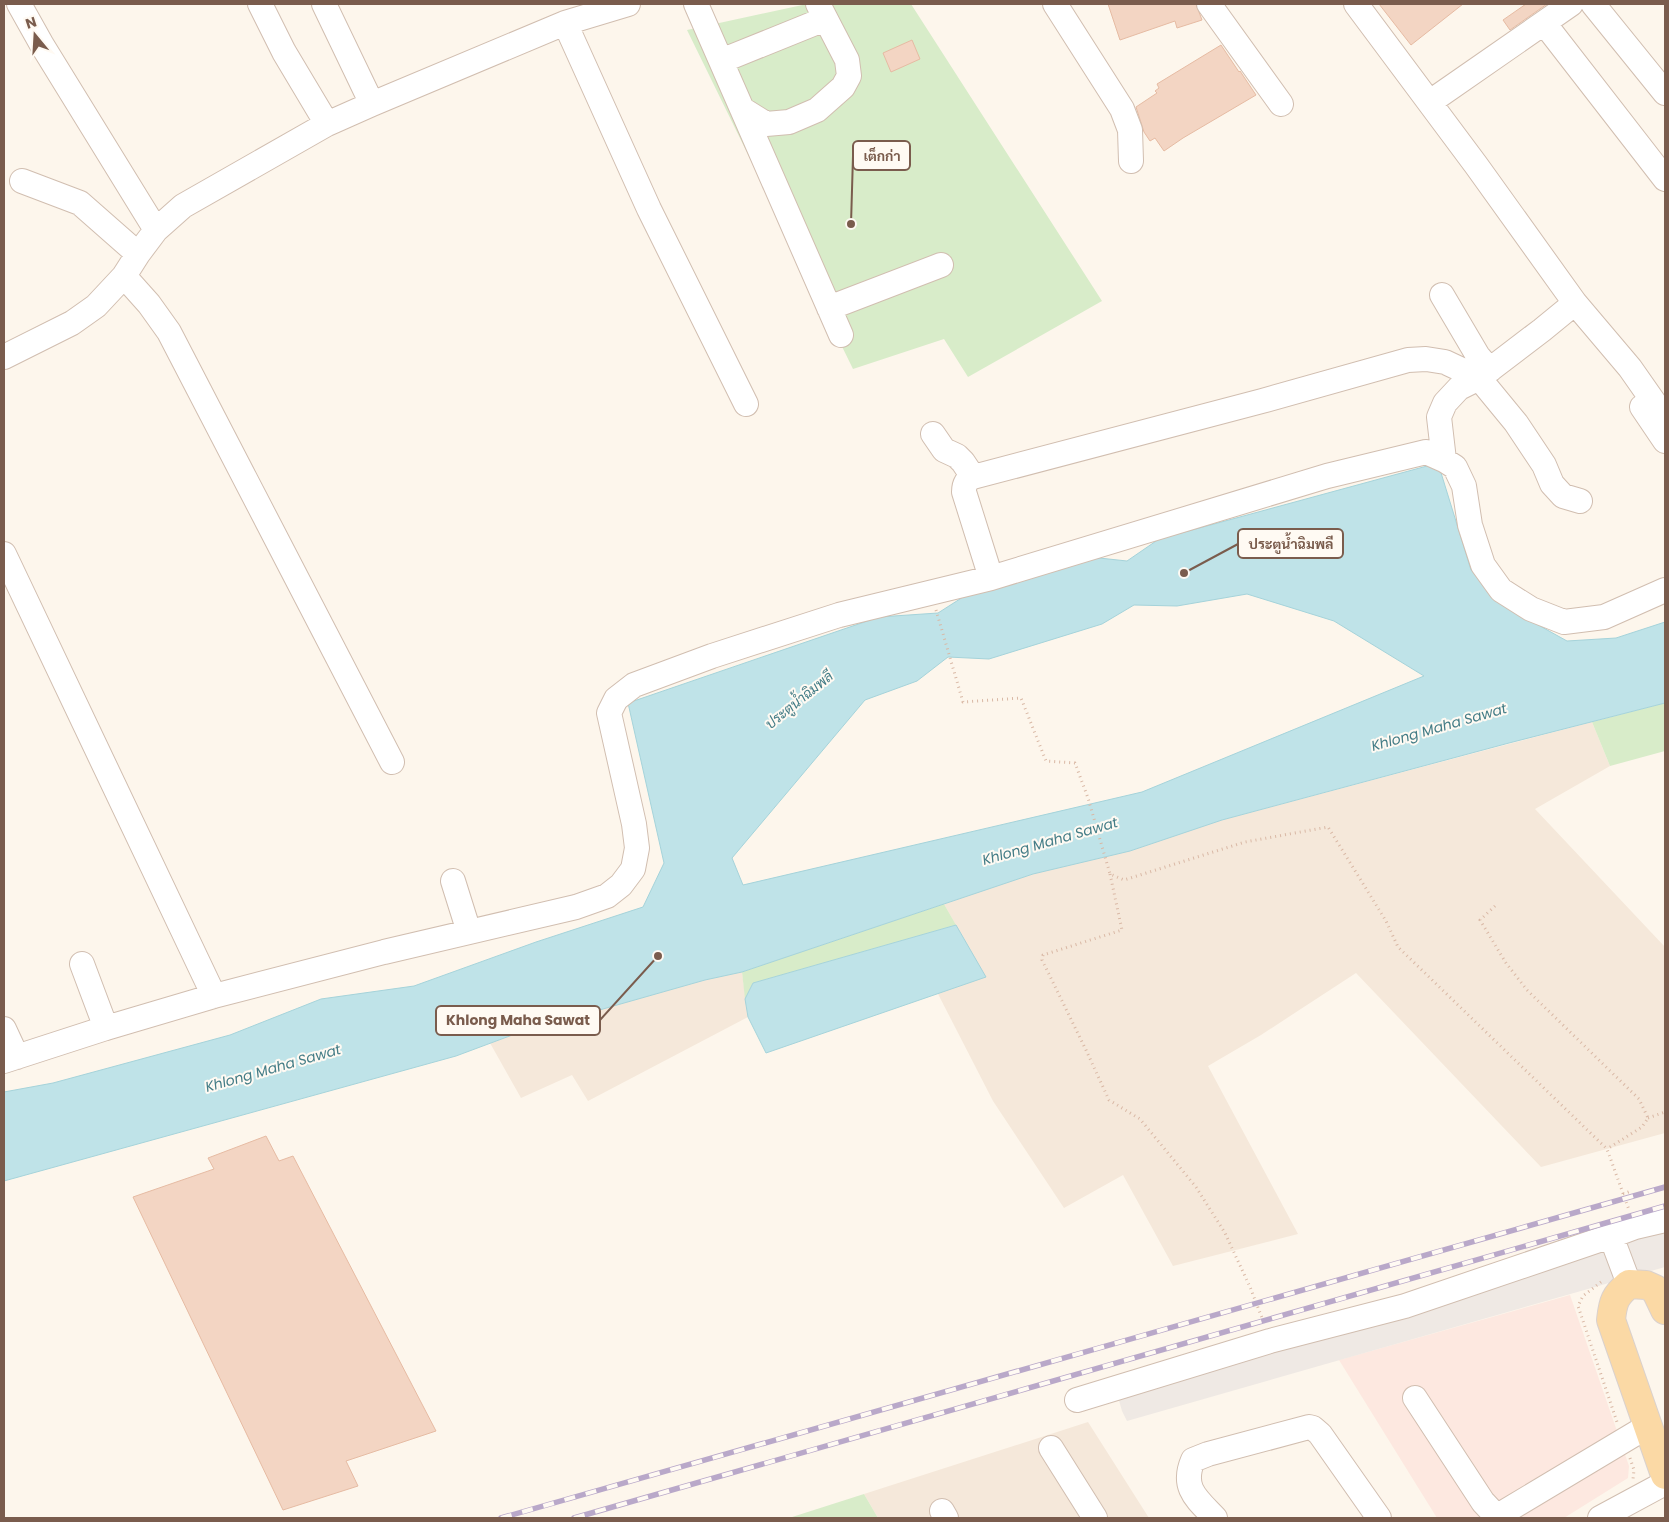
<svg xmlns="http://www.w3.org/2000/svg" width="1669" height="1522" viewBox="0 0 1669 1522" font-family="Poppins,Sarabun,sans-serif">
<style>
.residential{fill:#f5e8da}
.commercial{fill:#fde8e0}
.industrial{fill:#efe9e4}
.green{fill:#d8ecc9}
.water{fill:#bfe3e8;stroke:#a5d3da;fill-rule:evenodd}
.building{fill:#f3d5c3;stroke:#e6bba3}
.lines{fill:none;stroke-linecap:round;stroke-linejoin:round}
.minor-casing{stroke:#d1beb0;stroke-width:26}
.major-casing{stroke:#dad1cd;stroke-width:30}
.path{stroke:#d9b8a5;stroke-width:3;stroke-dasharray:1 4;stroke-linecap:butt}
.minor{stroke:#fff;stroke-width:24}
.major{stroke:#fbd9a5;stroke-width:28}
.rail-casing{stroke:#b9a8c9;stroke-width:5.5}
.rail{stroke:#fffaf3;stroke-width:4;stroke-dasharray:11;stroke-linecap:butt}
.labels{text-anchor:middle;stroke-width:4;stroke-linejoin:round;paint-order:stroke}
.water-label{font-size:14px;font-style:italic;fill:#437c86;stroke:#fffaf3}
.leader{fill:none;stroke:#7a5c4d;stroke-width:2}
.callout-dot{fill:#7a5c4d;stroke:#fffaf3;stroke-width:2}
.callout{fill:#fffaf3;stroke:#7a5c4d;stroke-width:2}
.callout-label{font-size:14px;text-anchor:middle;font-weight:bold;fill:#7a5c4d}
</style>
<rect width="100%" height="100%" fill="#fdf6ec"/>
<!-- residential -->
<path class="residential" d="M1592 722 1610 766 1535 809 1665 947V1133L1541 1167 1356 973 1261 1035 1208 1066 1298 1234 1173 1266 1123 1175 1064 1208 993 1101 937 992 985 977 944 904 1033 874 1130 851 1222 820Z
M742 972 748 1017 588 1101 572 1075 521 1098 490 1043 515 1034 705 980Z
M1088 1422 1149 1518H878L864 1494Z"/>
<!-- commercial -->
<path class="commercial" d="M1570 1295 1629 1466 1628 1478 1564 1518H1437L1339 1360Z"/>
<!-- industrial -->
<path class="industrial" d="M1665 1215V1267L1127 1421 1122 1411 1112 1376 1387 1303Z"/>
<!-- green -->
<path class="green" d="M807 4H911L1102 301 968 377 944 339 853 369 687 30Z
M1665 703V751L1610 766 1592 722Z
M944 904 956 925 753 983 745 999 742 972Z
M864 1494 878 1518H789Z"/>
<!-- water -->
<path class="water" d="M1438 463 1471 570 1504 606 1567 641 1616 638 1665 622V703L1509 743 1222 820 1130 851 1033 874 742 972 705 980 515 1034 456 1056 4 1181V1092L53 1083 230 1035 321 999 414 986 536 942 643 907 664 863 628 703 879 617 938 613 974 590 1090 557 1127 561 1159 539ZM1247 594 1334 621 1424 676 1142 792 743 885 732 858 865 700 917 681 948 657 989 659 1102 624 1134 605 1177 606Z
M956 925 986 977 766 1053 748 1017 745 999 753 983Z"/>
<!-- building -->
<path class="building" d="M1108 4H1196L1202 20 1177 28 1175 21 1120 40Z
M1379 4H1463L1411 45Z
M1526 4H1547L1510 30 1503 20Z
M912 40 920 59 891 72 883 53Z
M1221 45 1239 72 1240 71 1256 95 1183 138 1164 151 1155 138 1150 141 1144 132 1136 107 1157 93 1155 91 1159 88 1157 84Z
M266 1136 279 1161 293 1156 436 1431 346 1461 358 1486 283 1510 133 1197 214 1169 208 1158Z"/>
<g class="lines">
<!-- minor casing -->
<g class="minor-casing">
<path id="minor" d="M19 4 42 45 156 230
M260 4 284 52 327 124
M324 4 372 104
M696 4 841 335
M1055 4 1122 109 1130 130 1131 161
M1209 4 1281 104
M1356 4 1476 165 1575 303 1630 368 1665 418
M1593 4 1665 93
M565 23 649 209 746 404
M1544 23 1665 179
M721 61 825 19
M1430 102 1571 4
M742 109 766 124 789 122 817 110 843 87 849 76 847 60 818 4
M22 181 80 203 138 254
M124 276 149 304 169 332 392 762
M1442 295 1478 356 1490 370
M829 308 941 265
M4 357 72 323 96 306 124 276 138 254 156 230 183 206 327 124 372 104 565 23 628 4
M1642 407 1665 441
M933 434 944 450 957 456 963 462 973 477
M1444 460 1439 417 1445 403 1459 388 1479 378 1542 330 1575 303
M4 554 214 996
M991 578 964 492C964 484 966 480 973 477L1262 401 1408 360 1426 359 1445 362 1479 378 1516 423 1544 465 1552 484 1563 496 1580 501
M453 881 469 932
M82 964 106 1028
M4 1029 17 1057
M4 1061 106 1028 214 996 384 952 576 907 607 896 621 885 633 869 637 848 634 824 609 713 616 699 634 685 712 656 839 615 991 578 1327 476 1426 452 1444 460 1455 467 1464 486 1470 525 1483 565 1501 590 1531 609 1564 622 1604 617 1665 590
M1629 1284 1611 1236 1635 1227 1665 1220
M1415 1398 1483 1502 1498 1518
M1077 1400 1270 1341 1405 1306 1611 1236
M1051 1448 1095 1518
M942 1511 946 1518
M1496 1517 1648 1426
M1215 1518C1197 1499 1181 1488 1193 1460L1208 1454 1309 1427 1313 1428 1320 1434 1379 1518
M1600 1518 1665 1483"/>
</g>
<!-- major casing -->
<g class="major-casing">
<path id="major" d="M1665 1310 1655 1289 1646 1285 1629 1284C1615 1296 1613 1301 1611 1320L1665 1475"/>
</g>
<!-- path -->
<path class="path" d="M936 610 963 702 1021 698 1046 761 1075 763 1088 798 1110 874 1124 880 1245 842 1328 827 1386 921 1398 947 1607 1149 1629 1210
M1110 874 1122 930 1043 955 1042 960 1086 1050 1109 1100 1140 1119 1196 1187 1225 1233 1250 1287 1264 1323
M1495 906 1480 920 1506 963 1527 990 1639 1099 1648 1118 1642 1127 1607 1149
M1648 1118 1665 1112
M1623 1194 1631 1191
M1601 1282 1583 1296 1578 1306 1617 1422
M1630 1458 1634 1470 1633 1479"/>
<!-- minor -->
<use href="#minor" class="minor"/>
<!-- major -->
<use href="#major" class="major"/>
<!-- rail casing -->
<g class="rail-casing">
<path id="rail" d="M501 1518 1665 1187
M574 1518 1665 1206"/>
</g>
<!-- rail -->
<use href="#rail" class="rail"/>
</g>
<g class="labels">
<!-- water labels -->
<g class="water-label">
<text transform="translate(799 700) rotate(-39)" y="5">ประตูน้ำฉิมพลี</text>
<text transform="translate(1439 727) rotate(-16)" y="5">Khlong Maha Sawat</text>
<text transform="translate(1050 841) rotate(-16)" y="5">Khlong Maha Sawat</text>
<text transform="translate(273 1068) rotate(-16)" y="5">Khlong Maha Sawat</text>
</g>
</g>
<!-- callouts -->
<path class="leader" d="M851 224L853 156M1184 573L1238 544M658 956L600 1020"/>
<g class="callout-dot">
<circle cx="851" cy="224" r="5"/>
<circle cx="1184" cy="573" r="5"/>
<circle cx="658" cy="956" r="5"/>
</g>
<g class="callout">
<rect x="853" y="141" width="57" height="29" rx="5"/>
<rect x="1238" y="529" width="105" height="29" rx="5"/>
<rect x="436" y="1006" width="164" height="29" rx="5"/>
</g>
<g class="callout-label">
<text x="882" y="161">เต็กก่า</text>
<text x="1291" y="549">ประตูน้ำฉิมพลี</text>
<text x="518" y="1025">Khlong Maha Sawat</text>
</g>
<!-- border -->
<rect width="1669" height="1522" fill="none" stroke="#7a5c4d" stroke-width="10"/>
<!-- north arrow -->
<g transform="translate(35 35) rotate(342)" stroke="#fffaf3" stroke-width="4" paint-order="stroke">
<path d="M0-4L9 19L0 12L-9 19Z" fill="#7a5c4d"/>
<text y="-8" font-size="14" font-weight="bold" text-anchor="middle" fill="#7a5c4d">N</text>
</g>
</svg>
